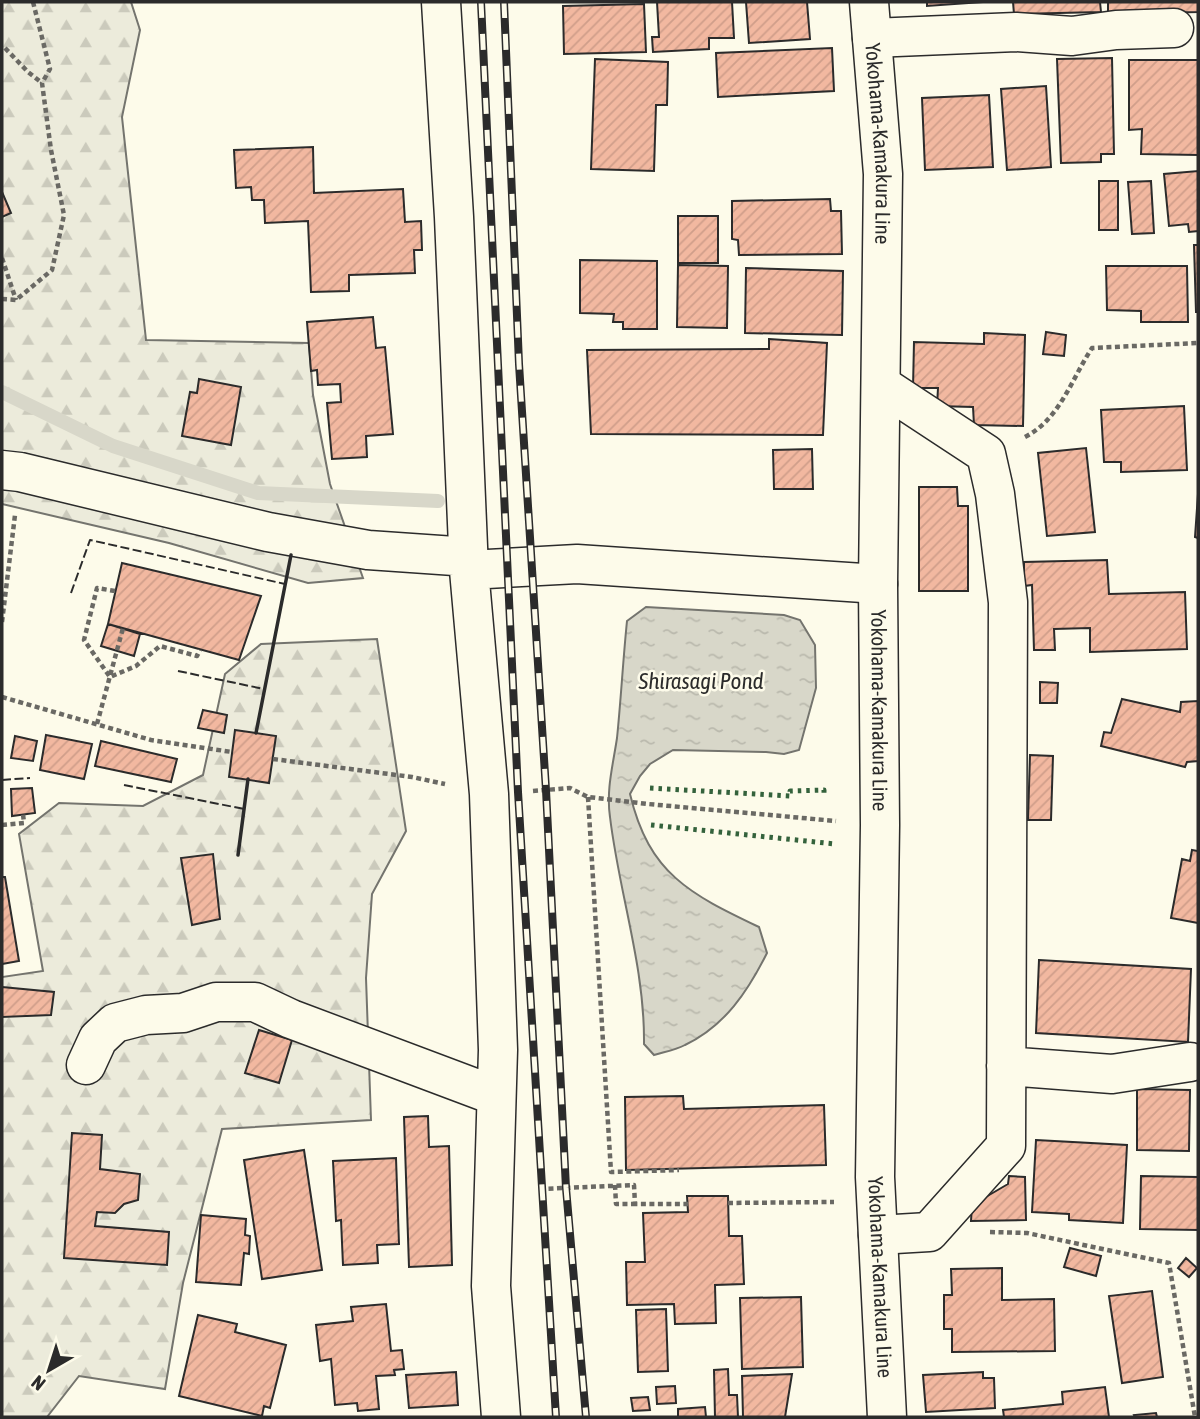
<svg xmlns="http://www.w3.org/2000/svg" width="1200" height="1419" viewBox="0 0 1200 1419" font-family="'Asap Condensed',sans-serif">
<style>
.forest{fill:url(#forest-firs);stroke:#74746e;stroke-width:2}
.water{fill:url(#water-ripples);stroke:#74746e;stroke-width:2}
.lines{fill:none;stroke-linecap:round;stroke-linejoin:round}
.stream{stroke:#d8d7c9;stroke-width:14}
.building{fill:url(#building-hatch);stroke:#2b2b2b;stroke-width:2}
.minor-casing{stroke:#2b2b2b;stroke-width:41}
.major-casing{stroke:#2b2b2b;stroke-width:41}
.path{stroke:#6a6964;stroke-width:4.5;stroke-dasharray:5 3.5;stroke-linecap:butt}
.minor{stroke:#fdfbea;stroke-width:38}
.major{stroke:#fdfbea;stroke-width:38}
.rail-casing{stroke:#2b2b2b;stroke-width:8}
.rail{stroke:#fdfbea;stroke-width:5;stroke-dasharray:16;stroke-linecap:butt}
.hedge{stroke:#34623c;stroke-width:5;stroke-dasharray:3.5 5;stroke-linecap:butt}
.fence{stroke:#2b2b2b;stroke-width:2;stroke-dasharray:9 3.5;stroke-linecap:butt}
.wall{stroke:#2b2b2b;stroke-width:3.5}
.labels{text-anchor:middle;stroke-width:5;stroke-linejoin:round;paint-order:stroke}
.street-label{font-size:21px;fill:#2b2b2b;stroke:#fdfbea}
.water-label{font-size:23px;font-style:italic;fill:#2b2b2b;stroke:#fdfbea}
</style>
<defs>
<pattern id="forest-firs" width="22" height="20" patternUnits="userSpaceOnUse" patternTransform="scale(1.75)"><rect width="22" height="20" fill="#ecebdb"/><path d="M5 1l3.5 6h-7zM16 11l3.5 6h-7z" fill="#cbcabc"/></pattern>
<pattern id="water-ripples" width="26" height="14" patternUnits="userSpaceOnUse" patternTransform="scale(1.75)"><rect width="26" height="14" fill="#d8d7c9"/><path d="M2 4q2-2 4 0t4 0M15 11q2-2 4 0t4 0" fill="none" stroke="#bab9ad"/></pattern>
<pattern id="building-hatch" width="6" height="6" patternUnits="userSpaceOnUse" patternTransform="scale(1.75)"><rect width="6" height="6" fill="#f2b8a0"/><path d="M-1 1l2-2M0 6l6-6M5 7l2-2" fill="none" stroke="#d09e8a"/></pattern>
</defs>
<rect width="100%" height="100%" fill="#fdfbea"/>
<!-- forest -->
<path class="forest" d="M2 2H131L140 30 122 117 146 340 309 343 313 395 330 484 363 578 308 583 169 543 2 504Z
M377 639 406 831 372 894 366 978 371 1120 222 1129 183 1283 165 1389 79 1376 47 1417H2V977L43 971 19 834 59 803 143 806 203 775 225 674 261 644Z"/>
<!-- water -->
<path class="water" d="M646 607 784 615 800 620 815 645 816 688 799 750 784 754 766 752 673 750 650 764 640 776 630 794C649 874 690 894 759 927L767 953C748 991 725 1026 685 1045 676 1050 664 1052 654 1055L644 1044C645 967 619 893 610 817 606 790 613 765 617 738 621 699 623 660 627 621Z"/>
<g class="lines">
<!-- stream -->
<path class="stream" d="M2 392 113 446 258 493 438 501"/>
</g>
<!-- building -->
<path class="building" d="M657 2H732L734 38H709V49L653 52 652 37H659Z
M746 2H807L810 39 749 43Z
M927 2H983L927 6Z
M1013 2H1100L1101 12 1014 14Z
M1108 2H1198V12L1108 14Z
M644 4 646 52 564 54 563 6Z
M832 48 834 91 718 97 716 53Z
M1112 58 1114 154H1101V162L1061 163 1057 59Z
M595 59 668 62 667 105H656L654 171 591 169Z
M1129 60H1198V155L1141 154 1142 129 1129 130Z
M1046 86 1051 167 1007 170 1001 89Z
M989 95 993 167 925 170 922 98Z
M313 147 314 193 403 189 405 222 421 221 422 250H414L415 273 349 275V291L311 292 308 221 265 223 264 200H252L251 187 236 188 234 150Z
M1198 171V231L1189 232 1188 224 1169 226 1164 174Z
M1099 181H1118V230H1099Z
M1151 181 1154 233 1132 234 1128 182Z
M2 192 11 213 2 217Z
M830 199 831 211H841L842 254 739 255 738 240 732 239V201Z
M678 216H718V263H678Z
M1194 245H1198V312H1196Z
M580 260 657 261V329H623V322H613L614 314 580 313Z
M678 265 728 266 727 328 677 327Z
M1106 266H1187L1188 322H1141V311L1107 310Z
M746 268 843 271 842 335 745 333Z
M373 317 376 348 385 347 393 434 366 436 367 457 332 459 327 403 341 402 340 384 318 385 317 370 311 371 307 322Z
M1046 332 1066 335 1064 356 1043 354Z
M984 333 1025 335 1023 426 974 425 973 407 937 406 938 388H913L914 342 984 344Z
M769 339 827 343 823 435 591 434 587 350 769 349Z
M199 379 241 387 231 445 182 436 190 392 197 393Z
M1184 406 1187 470 1121 472V462H1104L1101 410Z
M1086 448 1095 532 1047 536 1038 453Z
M812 449 813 489H774L773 450Z
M919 487H957L958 506H968V591H919Z
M1198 494V538L1195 537Z
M1107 560 1109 594 1185 592 1187 649 1090 652V628L1054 629 1055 650H1034L1032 585 1024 586V562Z
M122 563 261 596 239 660 108 624Z
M108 624 140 634 134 656 101 646Z
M1040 682 1058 683 1057 703H1040Z
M1122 699 1180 712 1181 702 1198 701V761L1187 762 1185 767 1101 746 1104 732 1111 733Z
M203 710 227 715 224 733 198 728Z
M235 730 276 736 269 783 229 777Z
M46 735 92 744 84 779 40 770Z
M15 736 37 741 33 761 11 758Z
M101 741 177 759 171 782 95 766Z
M1030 755 1053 756 1051 820H1028Z
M32 788 35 813 12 816 11 789Z
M1192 850 1198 851V923L1171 918 1182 859 1190 861Z
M213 854 220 919 192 925 181 858Z
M2 877H5L19 961 2 964Z
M1039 960 1191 969 1188 1042 1036 1033Z
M2 987 54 992 51 1015 2 1017Z
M259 1030 292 1040 279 1083 245 1073Z
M1137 1089 1190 1090 1189 1151 1137 1150Z
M683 1096 684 1109 824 1105 826 1165 626 1170 625 1097Z
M428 1116 429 1147 449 1146 452 1265 409 1267 404 1117Z
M72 1133 102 1135 100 1169 140 1174 138 1200 124 1204 115 1213 97 1212 95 1226 169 1232 167 1265 64 1258Z
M1036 1140 1127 1145 1123 1223 1069 1220V1214L1032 1212Z
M304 1150 322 1270 262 1279 244 1160Z
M396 1158 399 1244 377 1245 378 1263 343 1265 341 1220 336 1221 333 1161Z
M1009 1176 1025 1177 1026 1220 971 1221 972 1205 1008 1184Z
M1141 1176 1198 1177V1230L1140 1229Z
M687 1196H728L729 1236H742L744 1284 715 1285 716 1323 675 1324 674 1304 627 1305 626 1262H645L643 1213 688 1212Z
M201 1215 246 1219 245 1235 250 1236 249 1254 244 1253 241 1285 196 1282Z
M1070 1248 1101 1256 1096 1276 1064 1267Z
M1186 1258 1197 1268 1189 1277 1178 1268Z
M1002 1268V1300L1054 1299 1055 1351 952 1352V1329H944V1295H952L951 1269Z
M1152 1291 1163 1377 1122 1383 1109 1296Z
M801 1297 803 1367 742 1369 740 1298Z
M386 1304 391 1351 402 1350 404 1369 394 1370 395 1375 376 1376 379 1409 358 1411 357 1403 335 1405 331 1359 320 1361 316 1325 353 1321 351 1307Z
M666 1309 668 1371 638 1372 636 1310Z
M198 1315 237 1324 235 1332 286 1345 270 1408 264 1406 262 1416 179 1396Z
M728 1369 729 1395H737L738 1417H715L714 1370Z
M456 1372 458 1405 409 1408 406 1375Z
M983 1372V1378H994L995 1408 926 1412 923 1375Z
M792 1374 785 1417H743L742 1376Z
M675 1386 676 1403 657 1404 656 1387Z
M1105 1387 1109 1417H1004L1003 1410 1063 1404 1062 1392Z
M648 1397 650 1410 633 1411 631 1398Z
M705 1407 706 1417H678V1409Z
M1156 1413 1157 1417H1135L1134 1415Z"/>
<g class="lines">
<!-- minor casing -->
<g class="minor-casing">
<path id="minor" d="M441 2 454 217 469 570 489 794 498 1050 491 1286 501 1417
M872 38 1016 32 1072 36 1116 30 1174 28
M2 470 20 472 268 532 368 550 469 557
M469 570 577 564 878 584
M86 1065 98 1039 115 1023 146 1015 183 1013 216 1002H255L291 1019 496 1096
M1006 1066 1112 1074 1190 1062
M878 1235 929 1232 1006 1146 1008 602 995 494 986 454 881 385"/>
</g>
<!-- major casing -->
<g class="major-casing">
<g id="major">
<path id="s1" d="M869 2 883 174 878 584 880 825 875 1177 887 1417"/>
</g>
</g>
<!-- path -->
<path class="path" d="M5 48 28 72 42 83
M2 258 16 300
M2 299 16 300 52 270 64 215 51 150 42 83 50 69 33 2
M1025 437C1060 419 1071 380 1092 348L1198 343
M115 591 97 588 84 640 110 677 136 666 160 646 197 656 200 650
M2 622 15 515
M2 697 151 740 232 752
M97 724 123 628
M273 759 412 777 445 784
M533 791 570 788 588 797 648 804 836 821
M588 797 611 1172 679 1170
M2 825 24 823 23 814
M615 1185 616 1204H635
M540 1189 634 1185 635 1204H688
M728 1203 834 1202
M990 1232 1027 1233 1169 1263 1195 1417"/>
<!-- minor -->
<use href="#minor" class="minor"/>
<!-- major -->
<use href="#major" class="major"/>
<!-- rail casing -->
<g class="rail-casing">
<path id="rail" d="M481 2 518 792 556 1417
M504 2 519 364 546 790 566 1188 586 1417"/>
</g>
<!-- rail -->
<use href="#rail" class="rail"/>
<!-- hedge -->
<path class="hedge" d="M650 788 790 796V791L824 790V794
M651 825 835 844"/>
<!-- fence -->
<path class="fence" d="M71 593 90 540 285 584
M178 671 264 689
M2 780 30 778
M124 785 244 809"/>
<!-- wall -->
<path class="wall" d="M256 733 291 555
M238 855 248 779"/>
</g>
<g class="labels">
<!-- street labels -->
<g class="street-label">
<text dy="7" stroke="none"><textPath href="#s1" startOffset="142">Yokohama-Kamakura Line</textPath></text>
<text dy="7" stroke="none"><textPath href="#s1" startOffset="709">Yokohama-Kamakura Line</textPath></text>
<text dy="7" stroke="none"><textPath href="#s1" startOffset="1276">Yokohama-Kamakura Line</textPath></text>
</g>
<!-- water labels -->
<g class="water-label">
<text x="701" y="689">Shirasagi Pond</text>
</g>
</g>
<!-- border -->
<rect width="1200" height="1419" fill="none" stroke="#2b2b2b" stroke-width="7"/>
<!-- north arrow -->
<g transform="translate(49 1370) rotate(219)" stroke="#fdfbea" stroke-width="5" paint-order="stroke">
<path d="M0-5L12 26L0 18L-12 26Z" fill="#2b2b2b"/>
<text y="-10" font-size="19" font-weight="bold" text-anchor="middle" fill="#2b2b2b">N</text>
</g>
</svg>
